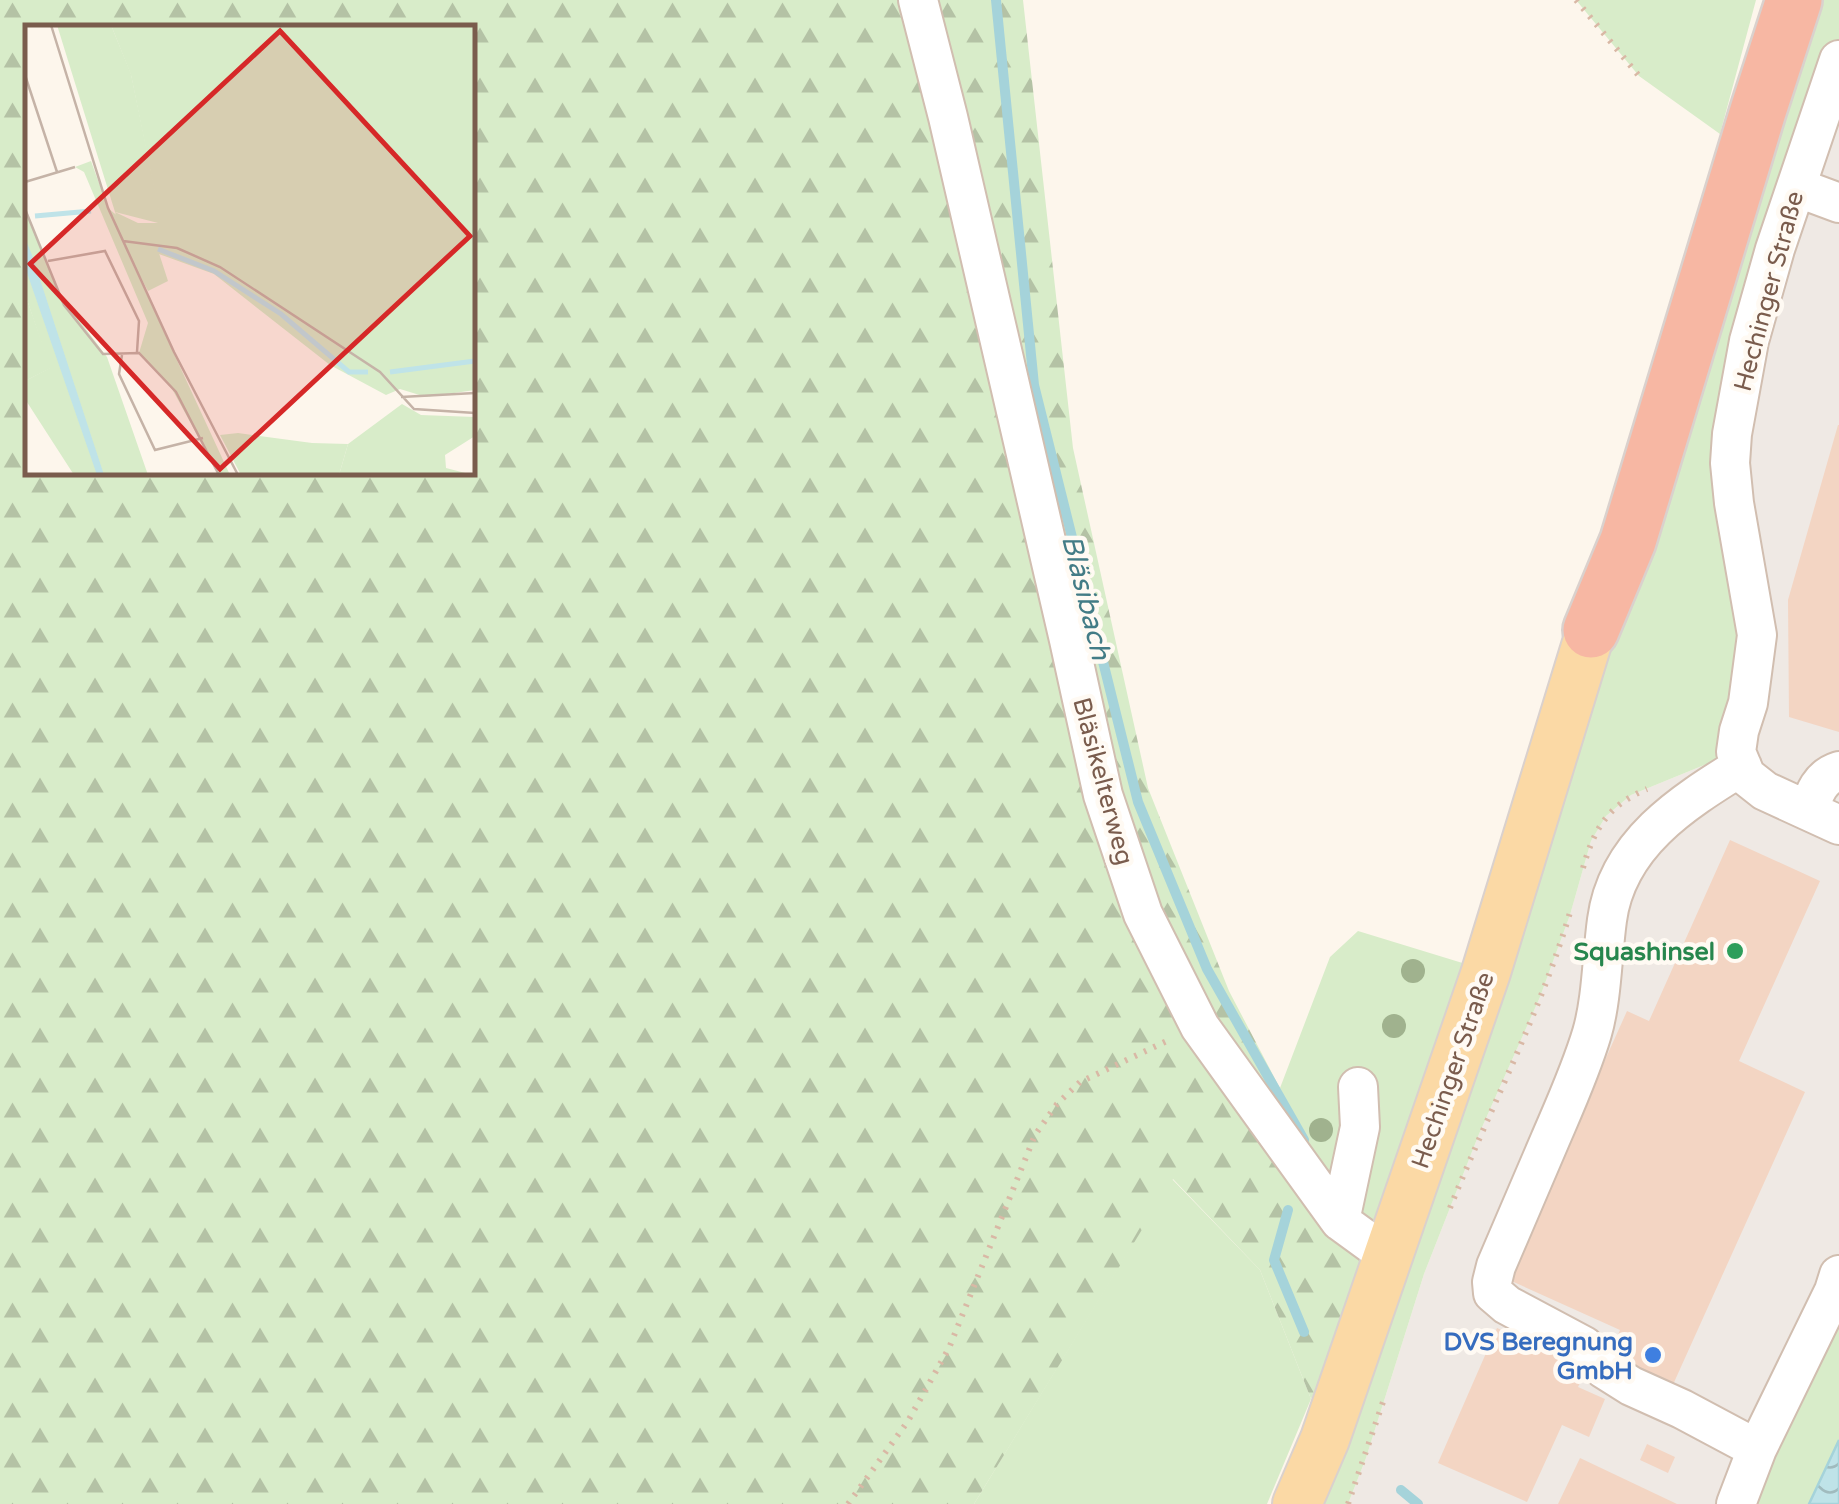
<svg xmlns="http://www.w3.org/2000/svg" width="1839" height="1504" viewBox="0 0 1839 1504" font-family="'Varela Round',sans-serif">
<style>
.industrial{fill:#efe9e4}
.green{fill:#d8ecc9}
.forest{fill:url(#forest-firs);fill-rule:evenodd}
.water{fill:url(#water-waves);stroke:#a5d3da;stroke-width:2.5}
.lines{fill:none;stroke-linecap:round;stroke-linejoin:round}
.stream{stroke:#a5d3da;stroke-width:10}
.building{fill:#f3d5c3}
.minor-casing{stroke:#d1beb0;stroke-width:42}
.major-casing{stroke:#dad1cd;stroke-width:52}
.highway-casing{stroke:#dad1cd;stroke-width:60}
.path{stroke:#d9b8a5;stroke-width:6;stroke-dasharray:2.5 8;stroke-linecap:butt}
.minor{stroke:#fff;stroke-width:38}
.major{stroke:#fbd9a5;stroke-width:48}
.highway{stroke:#f7b7a3;stroke-width:55}
.tree{fill:#a0b28e}
.leisure-dot{fill:#2e9e5b;stroke:#fffaf3;stroke-width:4}
.shop-dot{fill:#3f7fe0;stroke:#fffaf3;stroke-width:4}
.labels{text-anchor:middle;stroke-width:9;stroke-linejoin:round;paint-order:stroke}
.street-label{font-size:25px;fill:#7a5c4d;stroke:#fffaf3}
.leisure-label{font-size:25px;font-weight:bold;fill:#27864d;stroke:#fffaf3;text-anchor:end}
.shop-label{font-size:25px;font-weight:bold;fill:#366cbe;stroke:#fffaf3;text-anchor:end}
.water-label{font-size:28px;font-style:italic;fill:#437c86;stroke:#fffaf3}
.inset-river{fill:none;stroke:#bfe3e8;stroke-width:5}
.inset-road{fill:none;stroke:#c5b3a7;stroke-width:2.5}
.view{fill:#d62828;fill-opacity:0.15;stroke:#d62828;stroke-width:5}
.inset-edge{fill:none;stroke:#7a5c4d;stroke-width:5}
</style>
<defs>
<pattern id="forest-firs" width="22" height="20" patternUnits="userSpaceOnUse" patternTransform="scale(2.5)"><rect width="22" height="20" fill="#d8ecc9"/><path d="M5 1l3.5 6h-7zM16 11l3.5 6h-7z" fill="#b4c2a5"/></pattern>
<pattern id="water-waves" width="16" height="10" patternUnits="userSpaceOnUse" patternTransform="scale(2.5)"><rect width="16" height="10" fill="#bfe3e8"/><path d="M0 5q4-4 8 0t8 0" fill="none" stroke="#a0bbbe"/></pattern>
</defs>
<rect width="100%" height="100%" fill="#fdf6ec"/>
<!-- industrial -->
<path class="industrial" d="M1839 60V1275L1736 1504H1348L1366 1458 1424 1274 1479 1134 1540 997 1570 915 1591 841 1606 816 1631 795 1736 752 1730 464Z"/>
<!-- green -->
<path class="green" d="M1576 0H1756L1720 134 1639 76Z
M1804 0H1839V60L1749 341 1736 752 1631 795 1606 816 1591 841 1570 915 1540 997 1479 1134 1424 1274 1366 1458 1348 1504H1297L1325 1438 1340 1221 1280 1088 1330 957 1358 931 1469 965Z
M1172 1179 1260 1270 1311 1399 1267 1504H974Z
M1839 1275V1504H1736Z"/>
<!-- forest -->
<path class="forest" d="M0 0H1023L1073 448 1148 788 1229 991 1316 1157 1388 1256 1311 1399 1260 1270 1173 1179 974 1504H0ZM28 28H472V472H28Z"/>
<!-- water -->
<path class="water" d="M1839 1440V1504H1809Z"/>
<g class="lines">
<!-- stream -->
<path class="stream" d="M996 0 1034 385 1138 802 1207 969 1304 1140
M1288 1210 1274 1260 1304 1332
M1401 1490 1418 1504"/>
</g>
<!-- building -->
<path class="building" d="M1838 425H1839V732L1789 717 1788 600Z
M1730 840 1820 881 1739 1061 1805 1092 1671 1389 1607 1360 1620 1330 1507 1279 1627 1011 1649 1021Z
M1497 1328 1587 1369 1578 1387 1605 1399 1589 1437 1562 1425 1527 1502 1438 1463Z
M1647 1444 1675 1457 1668 1473 1640 1460Z
M1580 1458 1677 1504H1558Z"/>
<g class="lines">
<!-- minor casing -->
<g class="minor-casing">
<path id="minor" d="M918 0 948 117 1069 640 1103 795 1143 914 1200 1027 1340 1221 1388 1256
M1839 60 1775 249 1749 341 1732 434 1730 463 1734 503 1757 635 1748 703 1739 731 1736 752 1746 776 1765 791 1839 825
M1796 187 1839 203
M1742 766C1682 803 1617 844 1607 920 1602 956 1602 999 1592 1033 1581 1070 1565 1105 1550 1140 1532 1182 1514 1224 1496 1266L1492 1282 1493 1293 1507 1305 1584 1346 1604 1369 1631 1386 1682 1409 1757 1449
M1809 811C1814 793 1820 777 1839 771
M1340 1221 1360 1127 1358 1087
M1736 1504 1757 1449 1834 1291 1839 1275"/>
</g>
<!-- major casing -->
<g class="major-casing">
<path id="major" d="M1297 1504 1325 1439 1486 972 1591 630"/>
</g>
<!-- highway casing -->
<g class="highway-casing">
<path id="highway" d="M1591 630 1628 541 1758 111 1794 0"/>
</g>
<!-- path -->
<path class="path" d="M1576 0 1639 76
M1583 868C1594 829 1608 805 1647 789
M1450 1208C1490 1108 1541 1012 1571 909
M848 1504 908 1421 949 1348 1035 1135 1057 1104 1080 1082 1171 1039
M1348 1504 1384 1399"/>
<!-- minor -->
<use href="#minor" class="minor"/>
<!-- major -->
<use href="#major" class="major"/>
<!-- highway -->
<use href="#highway" class="highway"/>
</g>
<!-- trees -->
<g class="tree">
<circle cx="1413" cy="971" r="12"/>
<circle cx="1394" cy="1026" r="12"/>
<circle cx="1321" cy="1130" r="12"/>
</g>
<!-- markers -->
<circle class="leisure-dot" cx="1735" cy="951" r="10"/>
<circle class="shop-dot" cx="1653" cy="1355" r="10"/>
<g class="labels">
<!-- street labels -->
<g class="street-label">
<text transform="translate(1768 291) rotate(-75)" y="9">Hechinger Straße</text>
<text transform="translate(1104 781) rotate(75)" y="9">Bläsikelterweg</text>
<text transform="translate(1452 1070) rotate(-71)" y="9">Hechinger Straße</text>
</g>
<!-- leisure labels -->
<g class="leisure-label">
<text x="1715" y="960">Squashinsel</text>
</g>
<!-- shop labels -->
<g class="shop-label">
<text x="1633" y="1350">DVS Beregnung<tspan x="1633" dy="29">GmbH</tspan></text>
</g>
<!-- water labels -->
<g class="water-label">
<text transform="translate(1087 597) rotate(76)" y="10">Bläsibach</text>
</g>
</g>
<!-- overview -->
<g transform="translate(25 25)">
<rect width="450" height="450" fill="#fdf6ec"/>
<path d="M32 0H86L106 49 137 199 90 187ZM66 136 83 183 133 225 143 256 123 266 102 227 205 450H194L146 362 114 328 123 298 59 147 50 142ZM0 184 33 267 82 332 123 450H49L0 374V356L25 343 0 269ZM213 408 287 418 323 419 314 450H216L195 410Z" fill="#d8ecc9"/>
<path d="M86 0H450V365L401 372 375 364 361 370 305 340 189 249 98 216 90 187 113 198H136L106 50ZM377 379 396 390 450 392V411L420 430 421 443 448 450H314L323 419Z" fill="#d8ecc9"/>
<path d="M0 269 26 343 0 356Z" fill="#d8ecc9"/>
<path d="M0 213 7 230 79 450H72L0 242Z" fill="#bfe3e8"/>
<path class="inset-river" d="M10 191 66 186M133 224 189 246 256 289 324 347H343M365 347 450 336"/>
<path class="inset-road" d="M26 0 83 183 149 327M0 50 32 147M0 157 50 142M0 184 39 280 78 329 114 328 151 367 194 450M98 216 152 223 195 242 355 347 389 384 450 388M23 236 80 226 114 296 112 327M149 327 213 450M97 330 94 349 130 425 178 413M376 372 450 368"/>
<path class="view" d="M255 6 445 211 195 444 5 239Z"/>
<rect width="450" height="450" class="inset-edge"/>
</g>
</svg>
